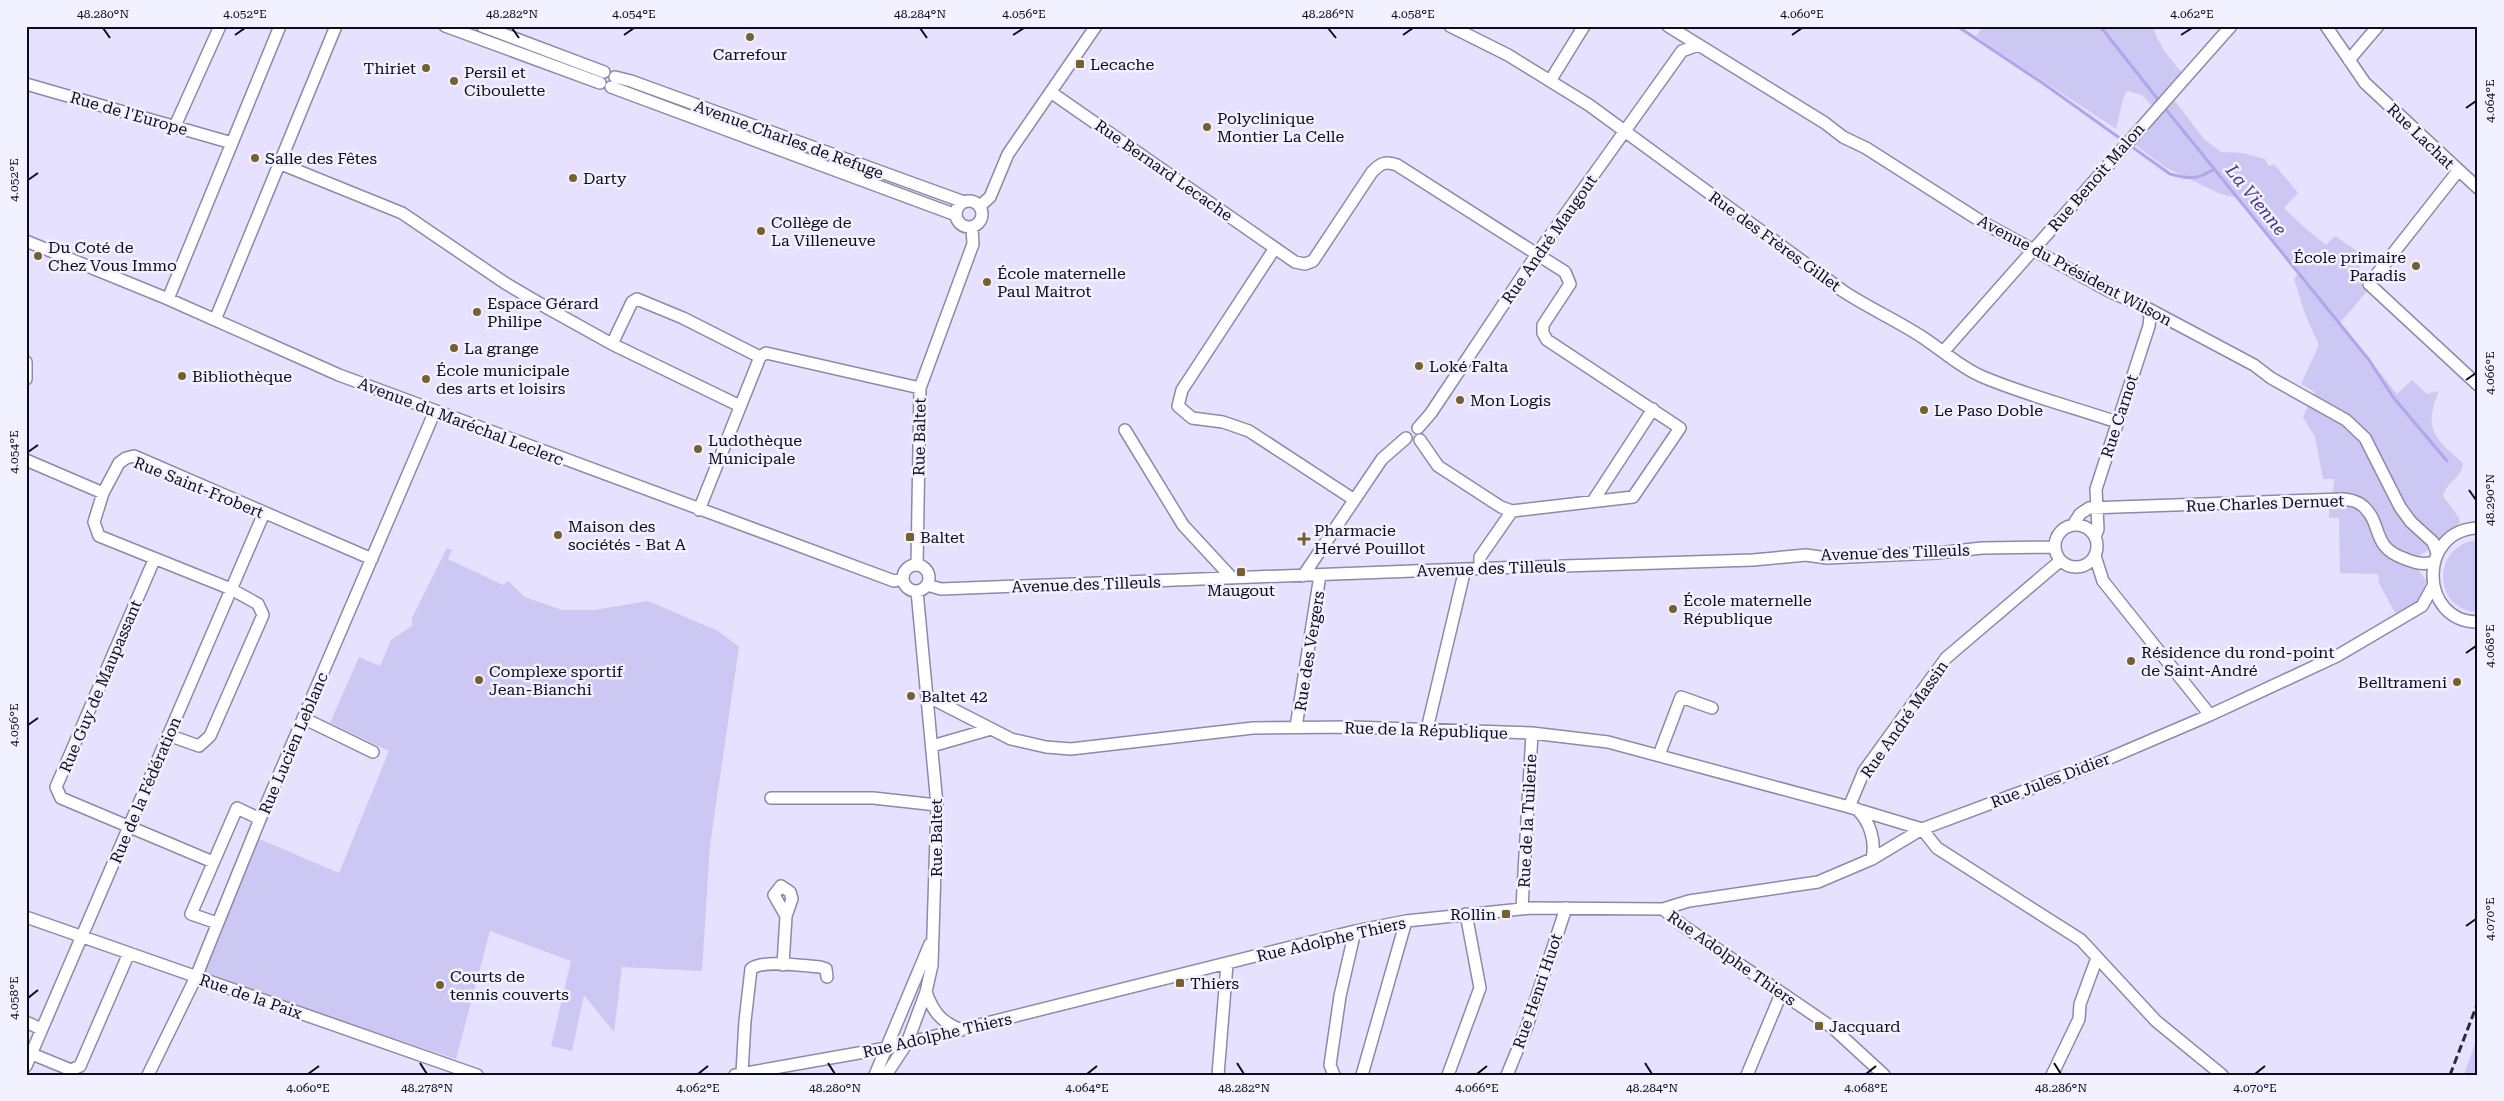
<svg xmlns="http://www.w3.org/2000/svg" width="2504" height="1101" viewBox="0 0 2504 1101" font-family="'Roboto Serif',serif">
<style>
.green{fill:#cdc7f3}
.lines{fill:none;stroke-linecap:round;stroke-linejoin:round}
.stream{stroke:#b2a5ee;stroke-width:3}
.minor-casing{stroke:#8d89a9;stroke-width:14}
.minor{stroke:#fff;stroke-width:11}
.rail{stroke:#2b2937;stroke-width:3;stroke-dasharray:8 4;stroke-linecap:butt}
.ticks{fill:none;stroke:#0e0c18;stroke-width:2}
.poi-dot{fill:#785f30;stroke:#f2f1ff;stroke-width:2}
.labels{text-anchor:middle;stroke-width:5;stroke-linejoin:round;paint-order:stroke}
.poi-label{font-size:16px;fill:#0e0c18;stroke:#f2f1ff;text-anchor:start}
.street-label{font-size:16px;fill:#0e0c18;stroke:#f2f1ff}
.water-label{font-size:18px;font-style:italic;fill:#4b3489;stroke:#f2f1ff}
.neatline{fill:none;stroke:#0e0c18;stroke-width:2}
.ticks-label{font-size:12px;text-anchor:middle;fill:#0e0c18}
</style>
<rect width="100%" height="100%" fill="#e5e1fe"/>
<!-- green -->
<path class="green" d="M1983 26H2158L2154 31 2164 51 2183 74 2175 101 2204 139 2221 152 2243 153 2265 159 2269 166 2274 164 2298 193 2284 208 2305 228 2326 245 2335 236 2366 257 2354 276 2364 284 2367 291 2340 323 2397 394 2412 380 2427 394 2439 391C2423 429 2434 438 2463 463 2463 477 2446 482 2443 496L2459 518 2460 523C2455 529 2425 554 2418 556L2417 568 2426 581 2423 599 2395 613 2379 583 2378 574 2340 573 2339 518H2329C2328 503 2334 494 2334 479H2323L2315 437 2303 417 2315 392 2301 384 2319 345 2305 314 2294 279 2299 273 2239 198 2220 194 2165 167 2134 144 2160 114 2142 95 2127 91 2123 99 2116 129C2070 98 2022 68 1976 36Z
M2478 540V612C2432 611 2431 544 2478 540Z
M447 548 452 550 448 559 503 585 508 581 525 597 562 610H594L648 601 718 631 739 647 710 845 702 971 622 967 614 1032 584 995 572 1051 551 1046 571 961 490 931 456 1059 203 975 257 838 339 873 389 751 330 723 359 657 380 666 391 640 412 626V618Z
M2478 1035 2476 1075H2464Z"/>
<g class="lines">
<!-- stream -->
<path class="stream" d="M1957 26 2044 84 2170 174C2188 179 2198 180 2214 169
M2100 26 2160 102
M2164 107 2369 360 2393 397 2447 461"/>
<!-- minor casing -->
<g class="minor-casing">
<path id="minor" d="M445 26 600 83
M482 26 604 72
M1450 26 1508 55 1589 105 1843 291C1867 307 1894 319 1919 335 1940 348 1959 367 1983 377 2026 395 2072 407 2117 422
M1668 26 1825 123 1843 137 1866 148 1982 222 2111 292 2145 307 2254 365 2271 378 2346 420 2365 438 2400 507 2411 522 2433 542 2437 553
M2326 26 2365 83 2478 188
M2349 60 2378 26
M615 77 631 81 964 202
M1550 81 1584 26
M26 84 232 143
M611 87 956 215
M1052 93 1295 262 1305 264 1313 261 1372 172C1381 163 1385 161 1397 165L1565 272 1570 284 1543 325V333L1547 340 1680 428 1633 497 1512 511 1501 507 1438 466 1420 440
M175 126 220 26
M281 164 402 213 505 283 549 309 612 344 740 406
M2458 171 2369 284 2478 385
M956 214a13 13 0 1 1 26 0a13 13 0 1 1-26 0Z
M980 206 990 197 1008 154 1096 26
M26 241 168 299 339 375 894 581 903 579
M1275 248 1182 390 1178 406 1192 418 1223 422 1249 431 1353 499
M168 299 280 26
M215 320 336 26
M612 344 632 302 637 299 683 318 760 357
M1943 352 2231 26
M26 362V379
M1418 428 1431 413 1537 254 1682 51 1698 45
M1125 430 1183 525 1232 578
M26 460 103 493
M1593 501 1653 409
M699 510 760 357 766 353 920 388
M2055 546a21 21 0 1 1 42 0a21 21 0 1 1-42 0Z
M2073 525 2080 514 2089 508 2343 499C2351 500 2358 501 2364 507 2383 525 2371 546 2403 558 2415 563 2422 565 2434 562
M2478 528C2417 530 2419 622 2478 622
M2095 537 2098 529 2096 489 2149 326 2150 316 2145 307
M2095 556 2103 581 2210 715
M154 560 56 787 61 798 213 862
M917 565 920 388 973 244 972 227
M903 578a13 13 0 1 1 26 0a13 13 0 1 1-26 0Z
M1480 568V557L1512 511
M1303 576 1382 459 1406 438
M927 585 941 589 1465 569 1753 560 1806 555 1827 558 1937 553 1982 548 2055 547
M927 696 1011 739 1046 747 1071 749 1253 728 1351 727 1532 733 1608 742 1849 807 1922 829 1937 848 2081 940 2156 1021 2222 1075
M303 718 373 752
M1296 727 1320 575
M1427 729 1465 569
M168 735 199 746 210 736 263 615 258 604 231 589 99 536 94 522 103 493 119 463 126 458 134 456 372 559
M932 746 991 729
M1659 755 1681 697 1712 708
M771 798H873L937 805
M1849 807 1864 771 1946 658 2060 561
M1857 809C1870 822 1876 841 1872 859
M1522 908 1532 733
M1663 909 1689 901 1818 882 1872 859 1922 829 2091 766 2210 715 2337 656 2422 606 2433 586
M26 917 477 1075
M217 923 191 914 237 808 260 819
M783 965 786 916 792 899 790 892 781 886 774 895 786 916
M926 992C933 1012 942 1023 962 1030
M26 1022 41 1029
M32 1054 71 1070 80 1066 129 953
M26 1066 264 513
M742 1073 745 1021 751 969C763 959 803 966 820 967L826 969 827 977
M148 1075 196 977 260 819 435 411
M735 1075 887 1048 1355 931 1406 921 1531 908 1663 909 1682 925 1833 1028 1884 1075
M875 1075 930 944
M886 1075 907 1043 926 992 932 965 937 805 917 591
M1218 1075 1227 964
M1334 1075 1330 1065 1340 996 1355 931
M1362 1075 1406 921
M1448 1075 1480 988 1466 914
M1507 1075 1526 1029 1566 908
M1747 1075 1781 994
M2052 1075 2079 1019 2080 1004 2097 958"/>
</g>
<!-- minor -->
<use href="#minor" class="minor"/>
<!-- rail -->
<path class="rail" d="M2450 1075 2478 1002"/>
</g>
<!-- ticks -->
<path class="ticks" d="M103 28 110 38M512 28 519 38M920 28 927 38M1328 28 1336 38M235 35 245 28M624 35 634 28M1013 35 1024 28M1403 35 1413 28M1792 35 1802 28M2181 35 2192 28M2466 108 2476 101M28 180 38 173M2466 380 2476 373M28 452 38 445M2469 490 2476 500M2466 653 2476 646M28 725 38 718M2466 926 2476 919M28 998 38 990M420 1063 427 1074M828 1063 835 1074M1237 1063 1244 1074M1645 1063 1652 1074M2054 1063 2061 1074M308 1074 319 1066M698 1074 708 1066M1087 1074 1097 1066M1477 1074 1487 1066M1866 1074 1876 1066M2255 1074 2265 1066"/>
<!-- markers -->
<g class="poi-dot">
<circle cx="750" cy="37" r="5"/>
<rect x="1075" y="59" width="10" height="10" rx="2.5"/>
<circle cx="426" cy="68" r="5"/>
<circle cx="454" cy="81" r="5"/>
<circle cx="1207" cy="127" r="5"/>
<circle cx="255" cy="158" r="5"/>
<circle cx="573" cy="178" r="5"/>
<circle cx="761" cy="231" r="5"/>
<circle cx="38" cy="256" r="5"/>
<circle cx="2416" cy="266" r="5"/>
<circle cx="987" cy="282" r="5"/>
<circle cx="477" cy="312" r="5"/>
<circle cx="454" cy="348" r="5"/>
<circle cx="1419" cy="366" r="5"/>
<circle cx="182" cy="376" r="5"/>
<circle cx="426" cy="379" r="5"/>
<circle cx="1460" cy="400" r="5"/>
<circle cx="1924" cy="410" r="5"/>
<circle cx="698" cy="449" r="5"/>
<circle cx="558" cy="535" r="5"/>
<rect x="905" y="532" width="10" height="10" rx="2.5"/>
<path d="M1301.5 531.5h5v5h5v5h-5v5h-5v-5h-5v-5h5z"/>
<rect x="1236" y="567" width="10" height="10" rx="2.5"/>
<circle cx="1673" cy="609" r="5"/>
<circle cx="2131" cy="661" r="5"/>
<circle cx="479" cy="680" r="5"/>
<circle cx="2457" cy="682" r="5"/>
<circle cx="911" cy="696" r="5"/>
<rect x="1501" y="909" width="10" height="10" rx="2.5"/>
<rect x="1175" y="978" width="10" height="10" rx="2.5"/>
<circle cx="440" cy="985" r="5"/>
<rect x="1814" y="1021" width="10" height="10" rx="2.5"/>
</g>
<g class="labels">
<!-- poi labels -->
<g class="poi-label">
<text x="750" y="60" text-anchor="middle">Carrefour</text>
<text x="1090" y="70">Lecache</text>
<text x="416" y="74" text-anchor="end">Thiriet</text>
<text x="464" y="78">Persil et<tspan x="464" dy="18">Ciboulette</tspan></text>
<text x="1217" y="124">Polyclinique<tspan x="1217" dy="18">Montier La Celle</tspan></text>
<text x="265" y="164">Salle des Fêtes</text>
<text x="583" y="184">Darty</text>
<text x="771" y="228">Collège de<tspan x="771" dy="18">La Villeneuve</tspan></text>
<text x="48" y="253">Du Coté de<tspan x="48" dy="18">Chez Vous Immo</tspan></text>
<text x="2406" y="263" text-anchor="end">École primaire<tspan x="2406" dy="18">Paradis</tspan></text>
<text x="997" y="279">École maternelle<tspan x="997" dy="18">Paul Maitrot</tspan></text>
<text x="487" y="309">Espace Gérard<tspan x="487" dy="18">Philipe</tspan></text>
<text x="464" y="354">La grange</text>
<text x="1429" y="372">Loké Falta</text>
<text x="436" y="376">École municipale<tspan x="436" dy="18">des arts et loisirs</tspan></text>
<text x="192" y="382">Bibliothèque</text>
<text x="1470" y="406">Mon Logis</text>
<text x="1934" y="416">Le Paso Doble</text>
<text x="708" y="446">Ludothèque<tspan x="708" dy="18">Municipale</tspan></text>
<text x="568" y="532">Maison des<tspan x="568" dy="18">sociétés - Bat A</tspan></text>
<text x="1314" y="536">Pharmacie<tspan x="1314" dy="18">Hervé Pouillot</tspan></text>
<text x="920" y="543">Baltet</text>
<text x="1241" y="596" text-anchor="middle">Maugout</text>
<text x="1683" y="606">École maternelle<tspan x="1683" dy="18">République</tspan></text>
<text x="2141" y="658">Résidence du rond-point<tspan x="2141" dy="18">de Saint-André</tspan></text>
<text x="489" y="677">Complexe sportif<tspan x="489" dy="18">Jean-Bianchi</tspan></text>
<text x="2447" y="688" text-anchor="end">Belltrameni</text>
<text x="921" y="702">Baltet 42</text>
<text x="1496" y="920" text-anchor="end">Rollin</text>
<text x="450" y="982">Courts de<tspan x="450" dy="18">tennis couverts</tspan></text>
<text x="1190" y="989">Thiers</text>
<text x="1829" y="1032">Jacquard</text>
</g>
<!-- street labels -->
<g class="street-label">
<text transform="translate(129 113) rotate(16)" y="6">Rue de l'Europe</text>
<text transform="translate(2421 136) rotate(44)" y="6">Rue Lachat</text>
<text transform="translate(789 139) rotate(20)" y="6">Avenue Charles de Refuge</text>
<text transform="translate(1164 170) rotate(35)" y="6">Rue Bernard Lecache</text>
<text transform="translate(2096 177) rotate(-49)" y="6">Rue Benoit Malon</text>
<text transform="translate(1549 239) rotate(-55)" y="6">Rue André Maugout</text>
<text transform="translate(1775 241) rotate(36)" y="6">Rue des Frères Gillet</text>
<text transform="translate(2075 270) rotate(28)" y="6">Avenue du Président Wilson</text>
<text transform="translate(2119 416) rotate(-72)" y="6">Rue Carnot</text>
<text transform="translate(461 421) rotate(21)" y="6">Avenue du Maréchal Leclerc</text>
<text transform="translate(919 437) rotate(-89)" y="6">Rue Baltet</text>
<text transform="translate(199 487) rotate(22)" y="6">Rue Saint-Frobert</text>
<text transform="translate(2265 503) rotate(-2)" y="6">Rue Charles Dernuet</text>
<text transform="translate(1895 552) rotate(-2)" y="6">Avenue des Tilleuls</text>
<text transform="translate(1491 568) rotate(-2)" y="6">Avenue des Tilleuls</text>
<text transform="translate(1086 584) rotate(-2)" y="6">Avenue des Tilleuls</text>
<text transform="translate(1309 651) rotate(-81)" y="6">Rue des Vergers</text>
<text transform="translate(100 686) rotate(-67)" y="6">Rue Guy de Maupassant</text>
<text transform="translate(1904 719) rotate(-55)" y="6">Rue André Massin</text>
<text transform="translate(1426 730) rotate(2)" y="6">Rue de la République</text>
<text transform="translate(293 743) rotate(-67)" y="6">Rue Lucien Leblanc</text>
<text transform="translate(2050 780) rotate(-21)" y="6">Rue Jules Didier</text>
<text transform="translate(145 790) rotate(-67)" y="6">Rue de la Fédération</text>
<text transform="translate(1527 821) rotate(-87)" y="6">Rue de la Tuilerie</text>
<text transform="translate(936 838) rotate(-90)" y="6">Rue Baltet</text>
<text transform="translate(1331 939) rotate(-13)" y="6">Rue Adolphe Thiers</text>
<text transform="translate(1732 958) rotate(35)" y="6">Rue Adolphe Thiers</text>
<text transform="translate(1537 991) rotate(-71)" y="6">Rue Henri Huot</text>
<text transform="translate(251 996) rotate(19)" y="6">Rue de la Paix</text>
<text transform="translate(937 1035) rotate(-13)" y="6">Rue Adolphe Thiers</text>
</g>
<!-- water labels -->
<g class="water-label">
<text transform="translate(2256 200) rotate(51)" y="6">La Vienne</text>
</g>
</g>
<!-- border -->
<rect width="2504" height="1101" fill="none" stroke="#f2f1ff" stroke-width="55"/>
<rect x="28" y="28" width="2448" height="1046" class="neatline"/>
<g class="ticks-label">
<text x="103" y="18">48.280°N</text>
<text x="245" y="18">4.052°E</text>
<text x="512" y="18">48.282°N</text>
<text x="634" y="18">4.054°E</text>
<text x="920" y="18">48.284°N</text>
<text x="1024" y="18">4.056°E</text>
<text x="1328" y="18">48.286°N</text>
<text x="1413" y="18">4.058°E</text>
<text x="1802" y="18">4.060°E</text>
<text x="2192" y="18">4.062°E</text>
<text transform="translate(2490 101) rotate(-90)" y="4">4.064°E</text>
<text transform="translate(14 180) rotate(-90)" y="4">4.052°E</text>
<text transform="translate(2490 373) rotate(-90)" y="4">4.066°E</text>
<text transform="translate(14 452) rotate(-90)" y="4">4.054°E</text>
<text transform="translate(2490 500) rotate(-90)" y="4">48.290°N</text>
<text transform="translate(2490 646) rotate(-90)" y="4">4.068°E</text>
<text transform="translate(14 725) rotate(-90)" y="4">4.056°E</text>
<text transform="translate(2490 919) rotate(-90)" y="4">4.070°E</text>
<text transform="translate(14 998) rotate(-90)" y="4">4.058°E</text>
<text x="308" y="1092">4.060°E</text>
<text x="427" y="1092">48.278°N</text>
<text x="698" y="1092">4.062°E</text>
<text x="835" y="1092">48.280°N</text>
<text x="1087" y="1092">4.064°E</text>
<text x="1244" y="1092">48.282°N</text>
<text x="1477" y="1092">4.066°E</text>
<text x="1652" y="1092">48.284°N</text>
<text x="1866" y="1092">4.068°E</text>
<text x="2061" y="1092">48.286°N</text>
<text x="2255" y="1092">4.070°E</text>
</g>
</svg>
